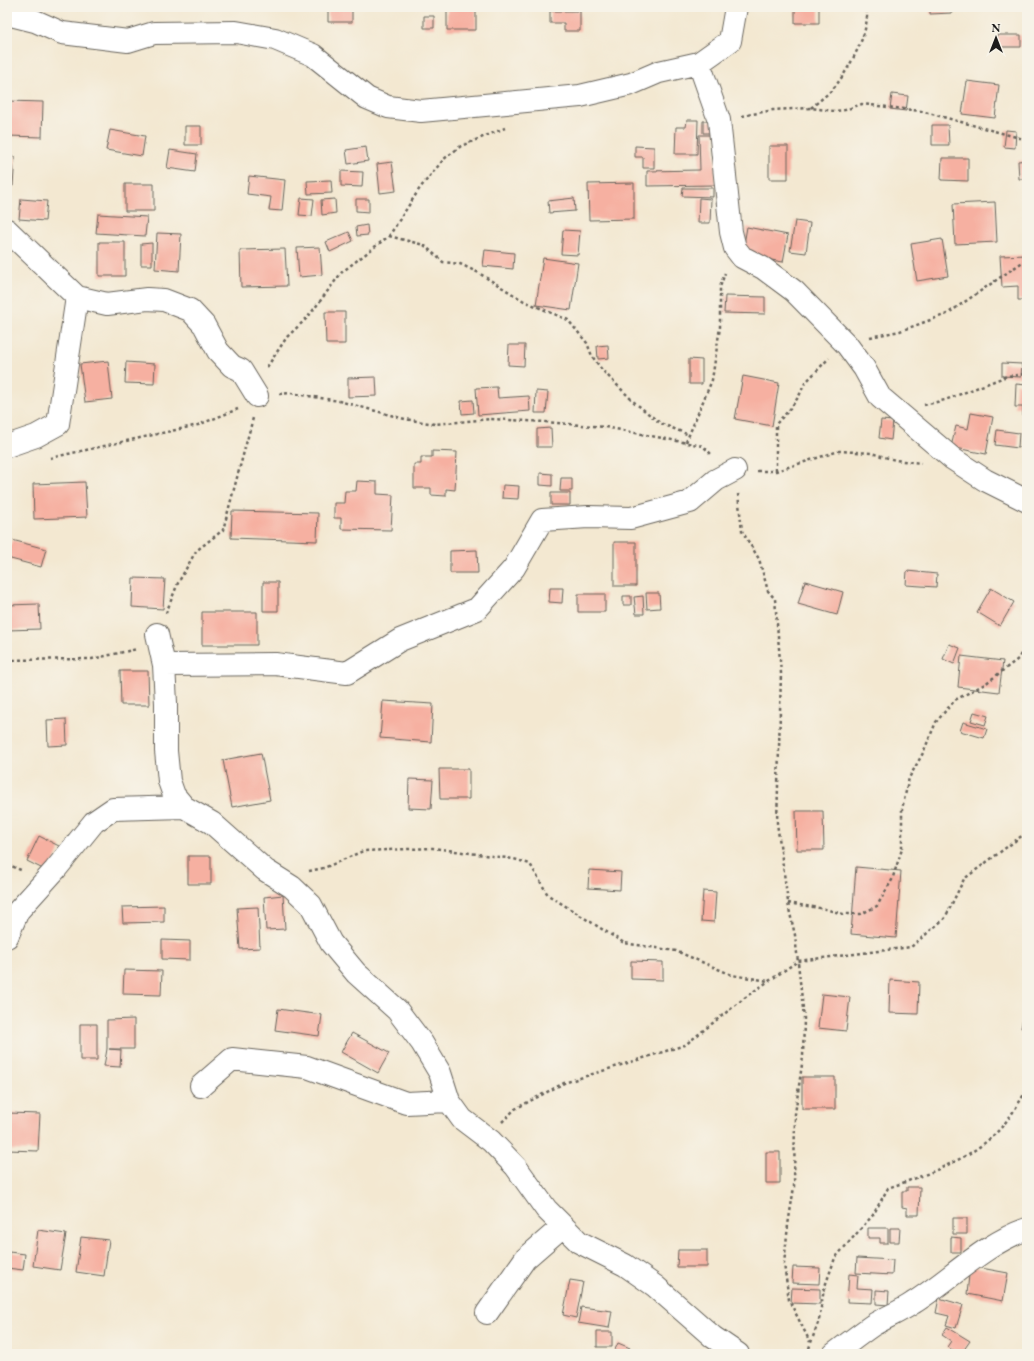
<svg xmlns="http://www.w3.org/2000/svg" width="1034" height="1361" viewBox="0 0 1034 1361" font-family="'EB Garamond',serif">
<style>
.building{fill:#f6b0a1}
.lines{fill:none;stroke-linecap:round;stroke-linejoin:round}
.street-casing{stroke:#67635b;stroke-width:24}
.path{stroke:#67635b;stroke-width:2.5;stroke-dasharray:3 3;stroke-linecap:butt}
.street{stroke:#fff;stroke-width:22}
</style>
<rect width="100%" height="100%" fill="#f7f3e8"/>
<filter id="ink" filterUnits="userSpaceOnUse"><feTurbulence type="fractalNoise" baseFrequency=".025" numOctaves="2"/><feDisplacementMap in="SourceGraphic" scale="8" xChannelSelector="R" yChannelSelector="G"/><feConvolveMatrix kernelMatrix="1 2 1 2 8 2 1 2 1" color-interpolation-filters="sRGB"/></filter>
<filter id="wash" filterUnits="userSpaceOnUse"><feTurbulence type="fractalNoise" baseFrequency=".012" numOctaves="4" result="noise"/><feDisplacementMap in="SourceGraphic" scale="16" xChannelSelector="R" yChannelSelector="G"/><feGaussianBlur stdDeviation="0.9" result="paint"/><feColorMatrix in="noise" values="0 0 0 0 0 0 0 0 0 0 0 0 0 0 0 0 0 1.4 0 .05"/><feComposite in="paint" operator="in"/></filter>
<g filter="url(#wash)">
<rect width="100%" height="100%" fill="#f3e8d1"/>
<g id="blocks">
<!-- building -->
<path class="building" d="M447 7H476V30H447Z
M795 7H819V23H795Z
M930 7H952V13L930 14Z
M328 9H352V22H328Z
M550 11H580V31H564V23H550Z
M424 16H434V28H424Z
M997 35H1021V47H997Z
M967 81 999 85 995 118 962 114Z
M892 94 908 96 906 111 890 109Z
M7 101 43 102 42 137 7 136Z
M687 120H698L697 154H675L676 127H686Z
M703 121H718V133H703Z
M932 125H948L949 145H932Z
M185 126H201V145H185Z
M110 130 145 136 142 156 106 150Z
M1006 130 1016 131 1015 148 1004 147Z
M699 135H714L716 185 647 186V171L700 170Z
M635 146 654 147V168H643V157H635Z
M769 146H788V179H769Z
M366 147 368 161 348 164 346 150Z
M170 150 197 154 195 172 167 168Z
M7 156 15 157 13 186H7Z
M942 158H968V181L941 180Z
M1027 160V179H1019L1018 161Z
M392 162 396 191 380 193 377 164Z
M341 171 363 172 362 187 341 186Z
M249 176 285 180 282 211 269 210 271 197 247 194Z
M331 180 332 193 308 194 307 181Z
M634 183V219L589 220 588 184Z
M125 184H154V211H125Z
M683 188H713V197L682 196Z
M301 198 314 199 312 216 299 215Z
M574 198 575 211 549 213 548 201Z
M699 198 711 199 710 223H698Z
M21 199 47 201 45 221 19 219Z
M335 199 336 213 322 215 321 200Z
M356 199H369V212L356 211Z
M995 202 997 242 955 244 953 204Z
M98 214 147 217 145 236 96 233Z
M795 221 810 223 806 253 790 251Z
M367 225 368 235 357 236 356 227Z
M747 227 788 235 783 262 742 255Z
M563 230 580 231 578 255 561 254Z
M349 232 353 241 330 252 326 242Z
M157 233 181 234 179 271 155 269Z
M942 239 948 276 917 281 911 244Z
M99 242H125V276H99Z
M152 243V265H141V244Z
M320 247 322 275 299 277 297 248Z
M285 249 287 286 241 287 240 250Z
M485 250 514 253 513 269 483 266Z
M1027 255V300H1018V286L1002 287 1000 256Z
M543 258 578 263 571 310 536 305Z
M725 296 765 297V314L724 313Z
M325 312H345V344H326Z
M509 345H525L524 366 508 365Z
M608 345 609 358 598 359 597 346Z
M689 359 702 360V384H689Z
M108 361 112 399 85 402 80 364Z
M126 362 155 364 154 384 125 383Z
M1002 363 1022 364 1021 377 1002 376Z
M743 376 779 383 772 426 735 419Z
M376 377 377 396 348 397V378Z
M1016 384 1027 385V417H1023V407H1015Z
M497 387 498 398 529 396 530 411 478 415 476 388Z
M536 391 548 392 546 413H535Z
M473 400 474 413 462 414 461 401Z
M971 413 993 417 986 454 951 447 956 426 968 429Z
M881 420 893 421 891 440 879 438Z
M551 428 552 447H537V429Z
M997 430 1019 433 1018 448 995 445Z
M432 451 457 452 455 490 446 489V496L431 495V488H414V464H421V457H432Z
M540 473 552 474V486L540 485Z
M561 478H572V491H560Z
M357 481 377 482V494L393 495 391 530 341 529V518H334V503H344L345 491H356Z
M85 482 87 517 34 519 33 484Z
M503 485 519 486 518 499 502 498Z
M551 493H570V505H551Z
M232 511 318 513 317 541 231 538Z
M12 540 46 549 41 567 7 558Z
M614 542H636V586H614Z
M477 550 478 573H450V551Z
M907 571 937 574 936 587 906 585Z
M133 578 165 579 163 609 132 607Z
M805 581 843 592 837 615 798 604Z
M263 582H278V611H263Z
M550 588H563L562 603 549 602Z
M991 588 1014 602 1000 626 977 612Z
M646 593H659L660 608 647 609Z
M578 594H605V612H578Z
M623 596H631V605H623Z
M643 596 644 614H636L634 597Z
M39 604 40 629 7 630V605Z
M202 612H257V645H202Z
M949 644 960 648 954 664 943 659Z
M961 656 1003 661 999 692 958 687Z
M120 671H148L149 705H121Z
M383 701 433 704 431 742 380 738Z
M974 712 988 716 985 725 971 721Z
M66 719 67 745 48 746 47 720Z
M963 722 987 729 984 738 960 731Z
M261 753 270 800 232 807 223 760Z
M439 769H469V799H440Z
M409 779 433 780 431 809 408 808Z
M796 811H823L824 850H797Z
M39 836 61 847 49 872 27 861Z
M188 856H211V884H188Z
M856 867 901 871 896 938 851 934Z
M589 870 621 872 620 890 588 888Z
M703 891 716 892 714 922 701 921Z
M283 895 285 929 266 930 264 897Z
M164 906V922L123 923 122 907Z
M258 907 260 948 240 949 237 908Z
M162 940 190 941V960L162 959Z
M631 961 663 962V980L631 979Z
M124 970 162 971 161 995 123 994Z
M890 980 919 982 918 1014 889 1013Z
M822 994 850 997 846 1031 818 1028Z
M278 1009 322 1015 319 1036 275 1030Z
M1025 1009H1027V1029L1021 1028Z
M134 1019V1049H109L121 1050 120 1067 104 1066 107 1049V1020Z
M80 1024H97V1060H80Z
M352 1033 389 1053 378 1073 341 1052Z
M802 1077H835V1109H802Z
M7 1113 40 1114 38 1151 7 1150Z
M766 1152H780V1183H766Z
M907 1187H920L919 1215H907V1208L902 1207V1191H907Z
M953 1218H967V1234H953Z
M868 1228H888V1243H880V1238H868Z
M890 1228H900L899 1242H890Z
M38 1230 66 1234 60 1270 33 1266Z
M81 1237 109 1240 104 1276 76 1272Z
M951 1237 961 1238V1252H951Z
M678 1250H707V1267H677Z
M9 1252 25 1254 23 1270 7 1268Z
M857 1258 893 1260 892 1275 856 1273Z
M970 1266 1008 1273 1003 1301 967 1294Z
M793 1267 820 1268 819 1284 792 1283Z
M849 1274 858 1275 857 1288 873 1289 872 1303 847 1302Z
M570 1280 583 1282 576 1318 563 1315Z
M792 1288 820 1289V1304L791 1303Z
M876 1290 889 1291 888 1305 876 1304Z
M939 1298 963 1305 956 1328 946 1325 949 1316 936 1313Z
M581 1307 612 1311 609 1328 578 1323Z
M947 1327 970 1341 961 1354 947 1347 951 1341 942 1335Z
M597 1332H612V1347H597Z
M618 1343 630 1348 627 1354H613Z"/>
</g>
</g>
<g filter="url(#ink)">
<use href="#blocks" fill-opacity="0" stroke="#67635b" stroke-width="1"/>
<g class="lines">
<!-- street casing -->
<g class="street-casing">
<path id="street" d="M7 14 35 21 62 33 128 41 154 33 236 32 275 39 313 55 367 98 388 107 421 111 580 96 631 84 659 72 699 63 730 41 736 7
M699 63 719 120 731 232 735 248 742 257 763 268 794 291 847 345 864 368 880 397 953 459 985 480 1027 501
M7 230 77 297 107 304 147 299 164 300 190 310 204 325 218 351 232 366 241 370 257 396
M7 446 36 436 58 424 77 297
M157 634 164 665 166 703V751L169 781 174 795 184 807 212 823 265 870 292 887 311 905 331 943 356 973 397 1010 422 1043 440 1073 449 1101 462 1119 491 1141 516 1167 546 1209 579 1242 625 1265 655 1286 713 1337 738 1354
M164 665 275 664 347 673 400 640 477 609 514 568 542 520 588 517 631 518 690 502 716 480 735 470
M7 937 18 911 55 870 94 822 113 809 184 807
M201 1086 232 1059 307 1067 406 1103 449 1101
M487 1313 525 1259 563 1226
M834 1354C847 1344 860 1334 873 1325 886 1317 900 1312 913 1303 951 1279 984 1244 1027 1229"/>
</g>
<!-- path -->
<path class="path" d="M811 108C820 100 830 93 837 84 850 67 872 28 866 7
M742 116 773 110 811 108 834 111 845 110 862 104 921 111 1027 140
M389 236 424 245 443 262 460 264 477 272 524 301 568 320 587 343 592 356 602 370 634 402 660 423 689 435
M870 337 900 331 947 314 1027 259
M267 367 287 337 308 317 342 272 389 236 420 188 444 159 461 146 505 128
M279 394 291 393 339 401 405 419 435 424 491 419 545 422 605 427 703 446 712 455
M924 405 945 400 1007 376 1027 374
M686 442 712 380 720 327V287L725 273
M50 458 198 425 238 409
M757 471H776L839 451 871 453 895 460 921 463
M776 471V424L790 409 799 396 805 383 829 358
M738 494 742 531 759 559 768 591 775 599 781 673 777 823 789 909 795 935 804 1018 803 1057 795 1114 794 1187 788 1225 784 1264 789 1300 810 1342
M166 613 178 583 196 551 223 530 253 418
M7 660 92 659 137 649
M7 864 23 871
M309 871 324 868 363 851 433 848 514 859 530 864 548 895 624 943 676 951 732 975 768 981
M788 903 825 909 843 914H861L877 906 892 880 902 849V809L909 778 923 753 936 722 955 700 985 684 1018 659 1027 643
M502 1122 515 1109 564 1083 685 1045 747 996 798 961 911 947 945 918 964 879 1027 832
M807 1354 819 1320 824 1289 835 1258 873 1215 888 1188C925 1175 968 1161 997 1132 1009 1120 1019 1103 1027 1089"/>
<!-- street -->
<use href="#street" class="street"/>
</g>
</g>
<!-- margin -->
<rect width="1034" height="1361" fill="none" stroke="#f7f3e8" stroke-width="24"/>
<!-- north arrow -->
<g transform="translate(996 38)" stroke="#f7f3e8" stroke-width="3" paint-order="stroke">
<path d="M0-3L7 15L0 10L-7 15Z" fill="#1c1c1c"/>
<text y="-6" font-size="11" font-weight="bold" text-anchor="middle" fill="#1c1c1c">N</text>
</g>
</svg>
